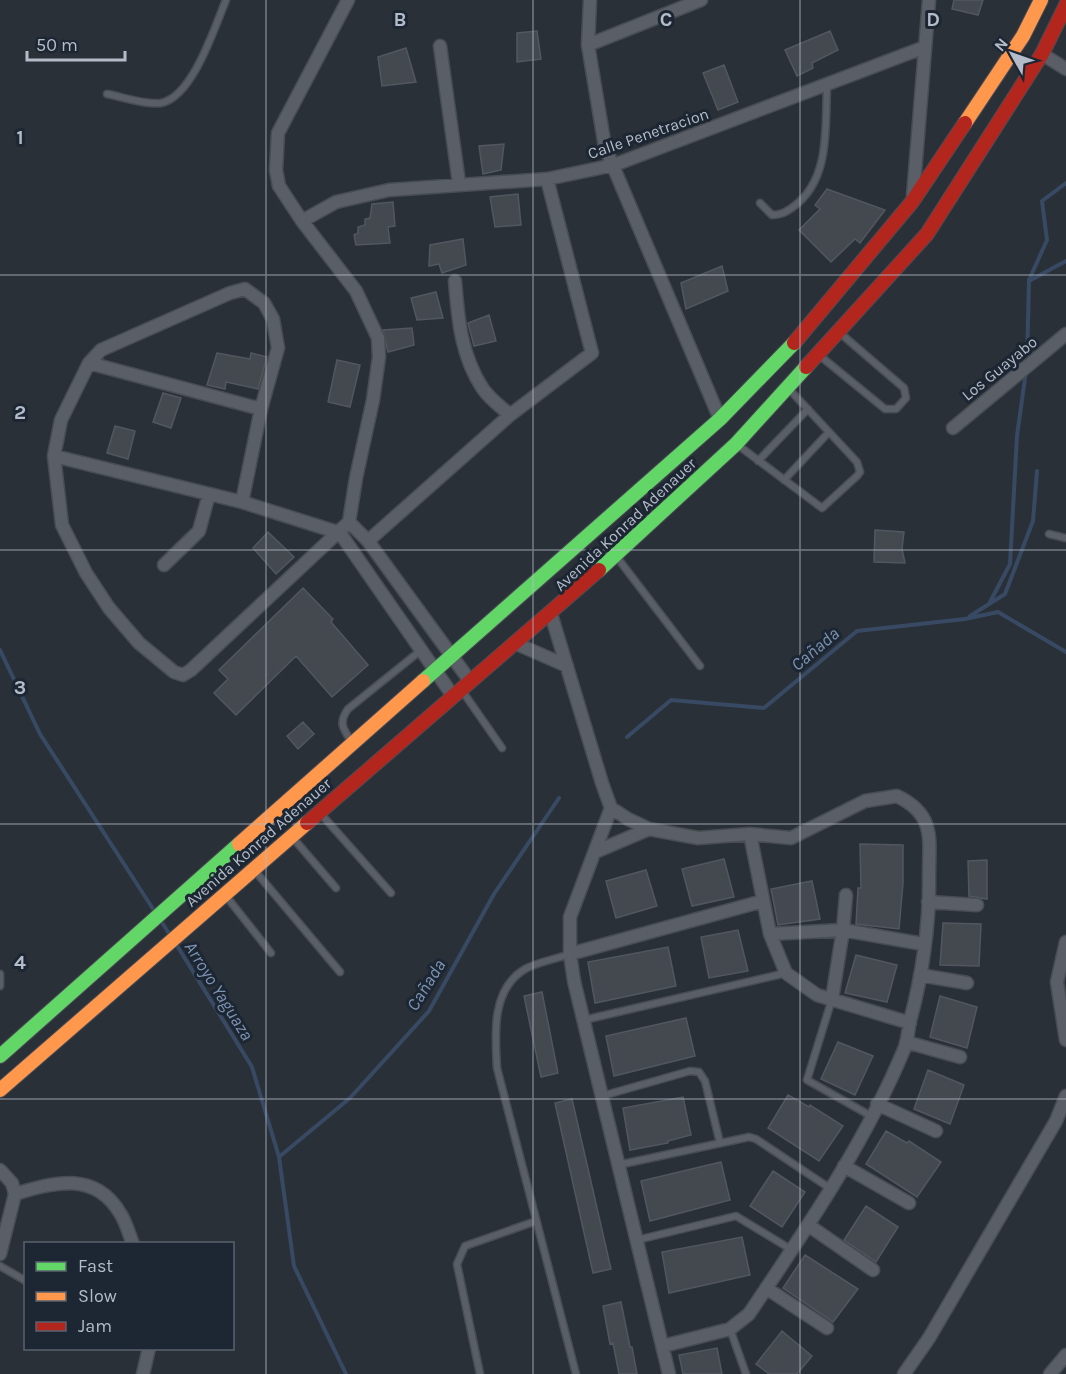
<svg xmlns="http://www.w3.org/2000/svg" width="1066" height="1374" viewBox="0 0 1066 1374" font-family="Karla,sans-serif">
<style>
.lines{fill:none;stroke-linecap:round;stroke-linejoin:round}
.stream{stroke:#384963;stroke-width:4}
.building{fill:#444950;stroke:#52575f;stroke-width:1.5}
.lane-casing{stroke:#484c53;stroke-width:9}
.street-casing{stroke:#484c53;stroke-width:15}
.fast-casing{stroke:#484c55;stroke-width:16}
.slow-casing{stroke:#484c55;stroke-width:16}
.jam-casing{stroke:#484c55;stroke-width:16}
.lane{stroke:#5a5e66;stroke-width:6}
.street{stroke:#5a5e66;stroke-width:12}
.fast{stroke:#63d668;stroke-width:14}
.slow{stroke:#ff974d;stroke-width:14}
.jam{stroke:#b3261e;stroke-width:14}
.grid{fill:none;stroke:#b4bcc9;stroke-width:1.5;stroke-opacity:0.55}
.labels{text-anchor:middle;stroke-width:6;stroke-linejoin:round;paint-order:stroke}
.street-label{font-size:16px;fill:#b4bcc9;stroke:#1d2633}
.water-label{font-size:18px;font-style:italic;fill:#7c92b1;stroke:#1d2633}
.grid-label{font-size:20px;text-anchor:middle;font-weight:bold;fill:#b4bcc9;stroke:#1d2633;stroke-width:6;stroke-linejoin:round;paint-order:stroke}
</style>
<rect width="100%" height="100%" fill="#2a3038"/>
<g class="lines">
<!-- stream -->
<path class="stream" d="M1029 280 1047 240 1042 201 1066 183
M1027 361 1029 281 1066 261
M989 604 1010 564 1017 436 1026 371
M970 616 1005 594 1033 521 1037 471
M0 650 40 734 155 912
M627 737 671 700 764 708 857 631 965 619 998 612 1066 652
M161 921 170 935
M176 944 252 1067 279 1157 294 1266 346 1374
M279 1157 350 1098 429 1011 494 894 559 798"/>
</g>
<!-- building -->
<path class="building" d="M954 0H983L978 15 952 9Z
M537 31 541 59 517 62V33Z
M830 31 838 50 812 63 813 68 797 76 785 50Z
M406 48 416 82 382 86 378 57Z
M724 65 738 102 718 110 703 73Z
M504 144 501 170 483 174 479 146Z
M827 189 885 210 860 243 855 239 831 262 799 230 820 209 815 205Z
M518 194 521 225 495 227 490 197Z
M393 202 395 226 388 227 390 243 356 245 354 235 358 233V227L365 225V219L370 218 372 204Z
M463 239 466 265 442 273 439 264 429 266 430 245Z
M722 266 728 291 686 309 681 283Z
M436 292 443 318 417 320 411 298Z
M489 315 496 341 474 346 468 323Z
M412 328 414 345 388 352 383 330Z
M217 353 250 359 251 353 267 357 258 389 226 382 225 389 207 385Z
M337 360 360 365 350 407 328 402Z
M163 393 181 398 171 428 153 422Z
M115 426 135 431 128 459 107 453Z
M875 530 904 532 902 549 905 563 874 562Z
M268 532 294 557 276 574 253 548Z
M303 588 333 619 331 622 368 665 332 697 296 656 236 715 214 693 228 679 219 670Z
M303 722 314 734 298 749 287 736Z
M860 844 903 845V883L899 929 856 924 858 888H861Z
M724 859 734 897 692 906 682 869Z
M987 860V899L969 896 968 861Z
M646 870 657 906 616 918 606 881Z
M812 881 820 919 778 925 771 889Z
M943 923 981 924 979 966 940 965Z
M738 930 748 971 709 978 701 937Z
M668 947 676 986 595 1003 588 962Z
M856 955 897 965 887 1002 845 993Z
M542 992 558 1073 541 1077 524 996Z
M940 996 977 1007 967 1048 930 1037Z
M686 1018 695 1056 614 1076 606 1036Z
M838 1042 873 1056 855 1095 821 1079Z
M928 1070 964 1085 950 1124 914 1109Z
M788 1095 809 1107 810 1105 843 1126 819 1161 768 1128Z
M683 1097 691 1135 668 1141V1143L630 1150 623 1108Z
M572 1099 611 1269 593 1273 555 1103Z
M886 1131 907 1143 909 1141 941 1162 917 1197 866 1164Z
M721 1162 730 1200 650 1221 641 1181Z
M773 1171 805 1192 782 1227 750 1206Z
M866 1206 898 1227 876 1262 844 1240Z
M742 1237 750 1275 669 1293 662 1252Z
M805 1255 858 1289 833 1322 783 1288Z
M621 1302 630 1347H632L637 1374H619L613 1343 610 1344 603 1306Z
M782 1331 812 1356 797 1374H769L756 1364Z
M717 1348 722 1374H683L679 1355Z"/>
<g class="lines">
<!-- lane casing -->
<g class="lane-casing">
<path id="lane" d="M107 94C123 97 145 105 161 103 193 97 215 26 226 0
M760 203 772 215C781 215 786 212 793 207 831 180 825 126 827 85
M819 355 885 409H896L906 398 904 388 840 333
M739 446 822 508 857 476 860 472 857 462 788 388
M758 461 808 409
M784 480 829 432
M1049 534 1066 538
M616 556 700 666
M463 692 502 748
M352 742C343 729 338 723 348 709L420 651
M321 814 391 893
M293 838 336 888
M255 871 340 972
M226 896 271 953
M570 954C556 959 538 962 525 969 491 989 495 1035 497 1068L576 1374
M0 974V986
M832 999 807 1080 871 1116
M584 1020 786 973
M602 1096 690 1071 699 1072 705 1081 720 1143
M618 1165 749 1137 756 1139 831 1189
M637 1240 736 1216 792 1250
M0 1266 26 1281
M730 1329 746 1374
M480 1374 457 1264 465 1246 536 1221"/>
</g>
<!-- street casing -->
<g class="street-casing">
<path id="street" d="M590 0 588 45 605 147 720 419
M588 45 701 0
M440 46 459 183
M1042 54 1066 69
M913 196 929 0
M302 221 336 202 389 190 547 179 614 165 925 47
M455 281C458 319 461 356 483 389 490 399 501 407 510 415
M89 363 261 409
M953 428 1066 334
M54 456 242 502 340 533 453 696
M242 502 261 409 278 348 273 319 264 303 245 289 230 293 101 350 89 363 61 420 54 456 62 525 86 573 109 608 139 643 174 672 183 675 191 670 349 522 356 478 373 400 379 357 378 338 356 291 302 221 279 186 276 170 278 133 348 0
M349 522 368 541 470 681
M368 541 510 415 592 353 547 179
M164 565 199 531 209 494
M551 614 602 783 611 808 628 819 649 829 698 838 750 834 791 838 865 801 897 796C936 815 929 839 929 877 930 922 922 977 910 1021 908 1029 908 1039 905 1047 866 1142 806 1229 749 1314L730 1329 663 1346
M517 644 567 666
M611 808 570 917V954L574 981 669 1374
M750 834 770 934 786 973 817 995 910 1023
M595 852 649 829
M928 902 977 905
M770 934 843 930 923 944
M1066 942 1057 982 1066 1040
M570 954 763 901
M920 975 967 983
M832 999 843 930 846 895
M906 1042 960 1057
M877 1104 936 1131
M844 1166 909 1203
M0 1170 12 1183 15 1194 0 1254
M15 1194C54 1182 95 1171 120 1213 126 1222 129 1234 133 1244
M808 1225 873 1270
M766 1288 827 1328
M143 1374 149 1348
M904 1374 929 1338 1056 1121 1066 1096
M1050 1374 1066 1355"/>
</g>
<!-- fast casing -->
<g class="fast-casing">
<path id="fast" d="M599 570 736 444 806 367
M423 681 720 419 794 343
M0 1056 239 844"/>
</g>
<!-- slow casing -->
<g class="slow-casing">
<path id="slow" d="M965 123 1023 36 1041 0
M239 844 423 681
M0 1090 307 823"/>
</g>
<!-- jam casing -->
<g class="jam-casing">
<path id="jam" d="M794 343 912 202 965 123
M806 367 927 234 1042 54 1066 5
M307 823 599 570"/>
</g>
<!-- lane -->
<use href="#lane" class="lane"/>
<!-- street -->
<use href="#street" class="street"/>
<!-- fast -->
<use href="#fast" class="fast"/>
<!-- slow -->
<use href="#slow" class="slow"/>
<!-- jam -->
<use href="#jam" class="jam"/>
</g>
<!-- grid -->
<path class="grid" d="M266 0V1374M533 0V1374M800 0V1374M0 275H1066M0 550H1066M0 824H1066M0 1099H1066"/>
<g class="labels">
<!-- street labels -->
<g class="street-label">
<text transform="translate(648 133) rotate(-19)" y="6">Calle Penetracion</text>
<text transform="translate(999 368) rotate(-39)" y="6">Los Guayabo</text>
<text transform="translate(625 524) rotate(-43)" y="6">Avenida Konrad Adenauer</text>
<text transform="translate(258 842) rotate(-41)" y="6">Avenida Konrad Adenauer</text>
</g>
<!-- water labels -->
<g class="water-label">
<text transform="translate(815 649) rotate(-40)" y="6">Cañada</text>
<text transform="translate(426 985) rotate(-58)" y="6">Cañada</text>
<text transform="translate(219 991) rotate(58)" y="6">Arroyo Yaguaza</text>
</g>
</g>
<g class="grid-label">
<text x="400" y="26">B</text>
<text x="666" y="26">C</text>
<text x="933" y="26">D</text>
<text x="20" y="144">1</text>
<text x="20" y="419">2</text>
<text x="20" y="694">3</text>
<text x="20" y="969">4</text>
</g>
<!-- legend -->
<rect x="24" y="1242" width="210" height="108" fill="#1d2633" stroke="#59626f" stroke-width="1.5"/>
<rect x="36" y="1262" width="30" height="9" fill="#63d668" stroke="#59626f" stroke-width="1.5"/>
<text x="78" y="1272" font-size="18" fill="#b4bcc9">Fast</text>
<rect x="36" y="1292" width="30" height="9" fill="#ff974d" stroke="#59626f" stroke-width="1.5"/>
<text x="78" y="1302" font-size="18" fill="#b4bcc9">Slow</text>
<rect x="36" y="1322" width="30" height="9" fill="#b3261e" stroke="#59626f" stroke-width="1.5"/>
<text x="78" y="1332" font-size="18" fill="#b4bcc9">Jam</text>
<!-- north arrow -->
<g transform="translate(1012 54) rotate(310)" stroke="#1d2633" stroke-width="4.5" paint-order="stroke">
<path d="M0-4.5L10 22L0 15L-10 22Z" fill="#b4bcc9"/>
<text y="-9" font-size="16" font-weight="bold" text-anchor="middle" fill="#b4bcc9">N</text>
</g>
<!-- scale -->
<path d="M27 51v9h98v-9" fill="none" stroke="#b4bcc9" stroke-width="3"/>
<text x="36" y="51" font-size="18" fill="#b4bcc9" stroke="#1d2633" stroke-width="4.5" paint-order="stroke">50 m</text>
</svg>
